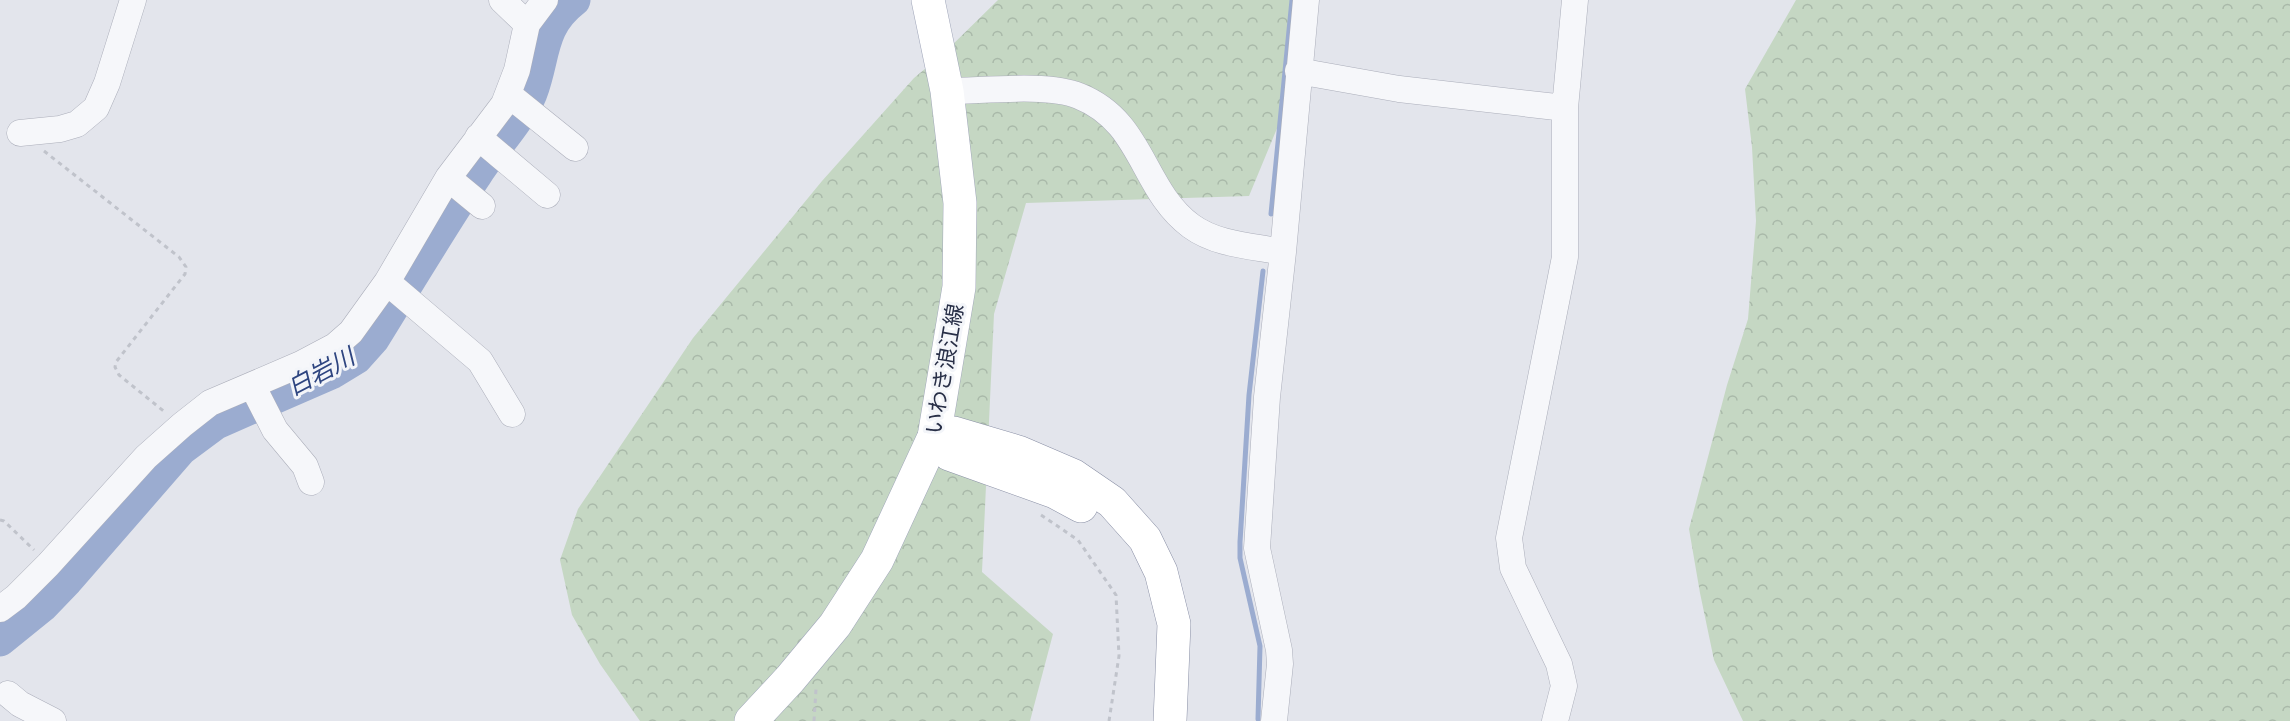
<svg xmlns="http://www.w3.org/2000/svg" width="2290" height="721" viewBox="0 0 2290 721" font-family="'Titillium Web','Noto Sans JP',sans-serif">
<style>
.forest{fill:url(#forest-crowns)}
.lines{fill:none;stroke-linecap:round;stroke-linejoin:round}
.stream{stroke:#9bacd0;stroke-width:5}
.river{stroke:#9bacd0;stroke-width:33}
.minor-casing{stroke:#abaeba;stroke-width:27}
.major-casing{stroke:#a1a7ba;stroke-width:34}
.highway-casing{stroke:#898fa5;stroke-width:34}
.path{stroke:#c0c3cb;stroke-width:3;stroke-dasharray:4.5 4.5;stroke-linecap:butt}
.minor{stroke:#f6f7fa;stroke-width:26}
.major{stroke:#fff;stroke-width:33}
.highway{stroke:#fff;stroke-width:33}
.labels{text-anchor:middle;stroke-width:6;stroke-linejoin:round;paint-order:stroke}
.street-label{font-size:22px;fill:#282f47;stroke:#f3f5f9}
.water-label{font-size:24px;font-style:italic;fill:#2e4580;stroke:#f3f5f9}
</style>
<defs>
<pattern id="forest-crowns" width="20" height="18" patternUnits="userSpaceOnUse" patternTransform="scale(1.5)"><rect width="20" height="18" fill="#c5d7c3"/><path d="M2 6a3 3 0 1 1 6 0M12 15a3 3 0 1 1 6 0" fill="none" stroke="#a9b9a9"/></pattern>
</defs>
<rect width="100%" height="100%" fill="#e3e5ec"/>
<!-- forest -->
<path class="forest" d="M998 0H1307L1290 97 1249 196 1026 203 994 314 982 572 1053 634 1030 721H640L600 664 572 615 560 560 578 509 693 338 822 181 914 78 944 53Z
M1796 0H2290V721H1743L1714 660 1700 593 1689 529 1727 385 1748 319 1756 221 1752 147 1745 89Z"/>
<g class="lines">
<!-- stream -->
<path class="stream" d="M1271 214 1292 0
M1258 719 1260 646 1240 558V542L1249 395 1263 271"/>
<!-- river -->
<path class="river" d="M0 640 42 606 67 580 181 449 216 423 333 372 356 358 373 339C407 284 440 229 475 176 493 147 518 124 531 93 545 56 539 27 574 0"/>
<!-- minor casing -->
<g class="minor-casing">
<path id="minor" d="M502 0 527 24
M1298 71 1399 89 1565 108
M947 91C982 91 1048 83 1079 96 1144 122 1141 189 1191 226 1217 245 1252 246 1283 252
M508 94 575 148
M20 133 60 129 77 124 96 108 107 83 133 0
M478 137 547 195
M448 178 482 206
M387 282 480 361 512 414
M252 385 275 430 305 466 311 482
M0 609 16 597 48 565 146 457 182 425 210 403 301 364 335 346 351 332 387 282 448 178 504 104 517 70 527 24 545 0
M8 694 20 704 53 721
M1274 721 1280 664 1279 650 1257 548 1267 397 1283 252 1306 0
M1555 721 1564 686 1559 664 1513 568 1509 538 1565 257V108L1575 0"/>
</g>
<!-- major casing -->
<g class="major-casing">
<path id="major" d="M751 721 790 679 835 625 877 560 934 437 959 287 960 203 947 91 928 0"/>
</g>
<!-- highway casing -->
<g class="highway-casing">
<path id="highway" d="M934 437 954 433 1018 452 1074 476 1112 502 1145 539 1161 572 1174 624 1170 721
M942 446 949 454 1055 492 1081 506"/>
</g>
<!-- path -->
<path class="path" d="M44 151 179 257 186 267 185 274 116 362 115 367 119 375 166 413
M1041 515 1078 540 1116 595 1119 656 1109 721
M0 520 4 521 34 550
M814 721 816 689"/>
<!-- minor -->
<use href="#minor" class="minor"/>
<!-- major -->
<use href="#major" class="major"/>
<!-- highway -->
<use href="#highway" class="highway"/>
</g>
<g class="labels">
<!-- street labels -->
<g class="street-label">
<text transform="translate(944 369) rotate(-80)" y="8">いわき浪江線</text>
</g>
<!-- water labels -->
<g class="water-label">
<text transform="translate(321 372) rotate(-28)" y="8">白岩川</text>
</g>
</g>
</svg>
